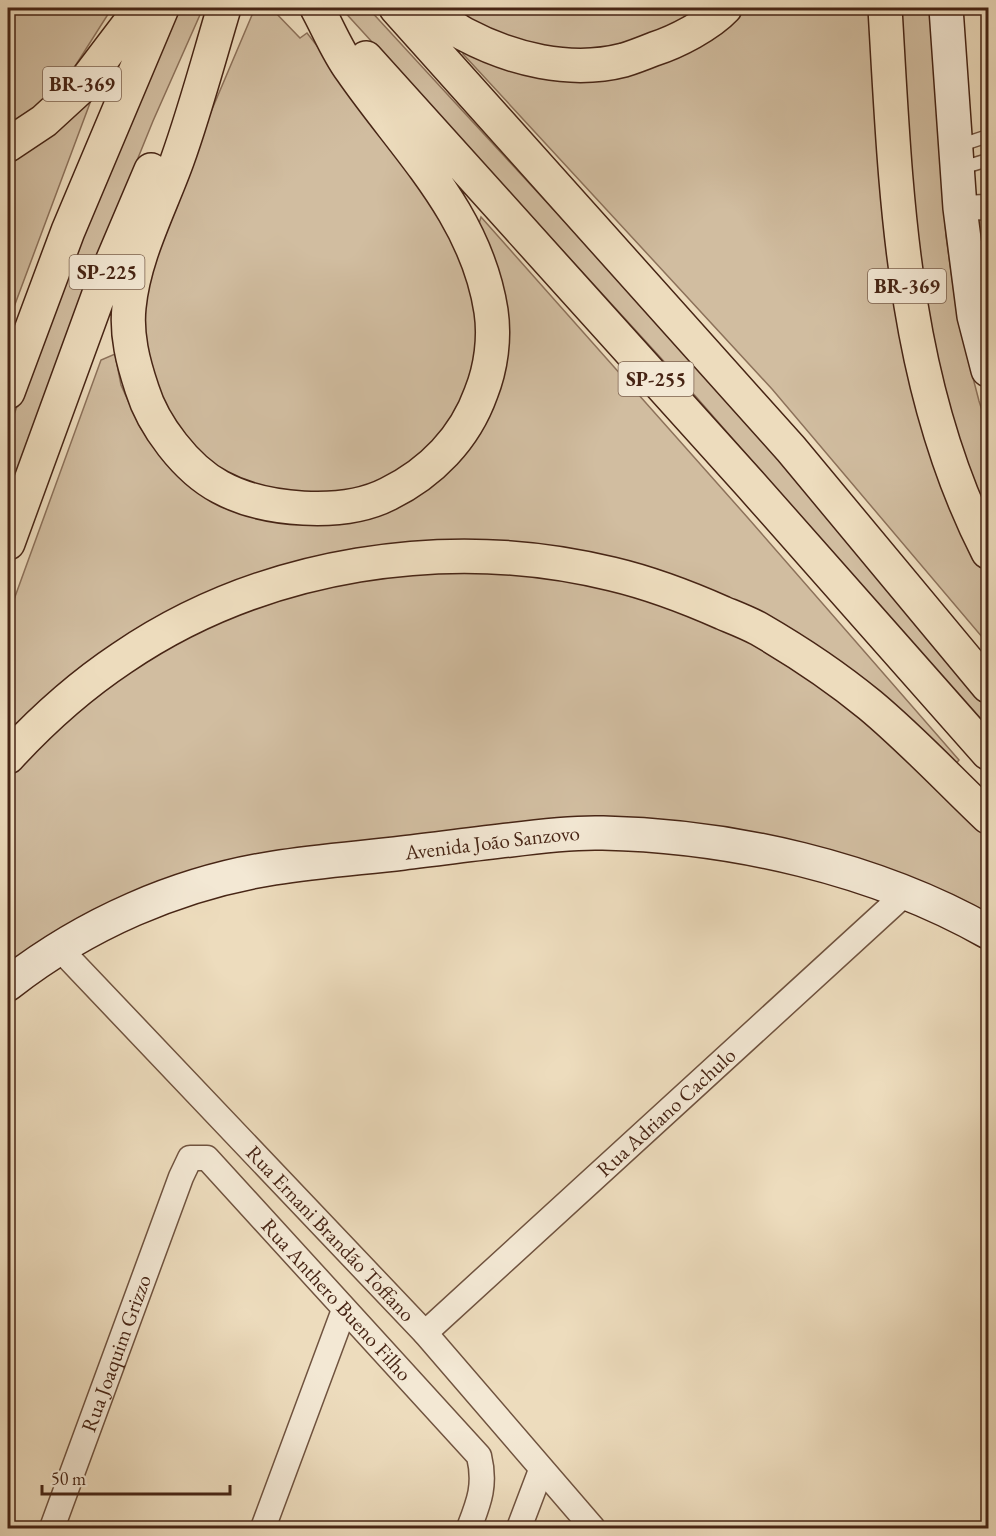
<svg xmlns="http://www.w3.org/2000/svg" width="996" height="1536" viewBox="0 0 996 1536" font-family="'EB Garamond',serif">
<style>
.green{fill:#d1bda0;stroke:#8c715a;stroke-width:1.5}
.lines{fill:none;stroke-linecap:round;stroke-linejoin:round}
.lane-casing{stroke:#70533f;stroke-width:15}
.street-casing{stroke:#70533f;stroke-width:27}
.secondary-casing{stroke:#472515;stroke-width:36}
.highway-casing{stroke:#472515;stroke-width:36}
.lane{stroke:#f3e8d4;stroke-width:12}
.street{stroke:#f3e8d4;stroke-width:24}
.secondary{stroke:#f3e8d4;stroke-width:33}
.highway{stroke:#eddcbd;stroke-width:33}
.labels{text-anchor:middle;stroke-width:5;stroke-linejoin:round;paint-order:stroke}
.shield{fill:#f3e8d4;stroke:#7b604e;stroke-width:1.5}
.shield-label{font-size:20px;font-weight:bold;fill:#472515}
.street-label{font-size:21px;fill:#472515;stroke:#f3e8d4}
</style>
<rect width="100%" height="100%" fill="#eddcbd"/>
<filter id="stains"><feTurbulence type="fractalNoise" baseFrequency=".00333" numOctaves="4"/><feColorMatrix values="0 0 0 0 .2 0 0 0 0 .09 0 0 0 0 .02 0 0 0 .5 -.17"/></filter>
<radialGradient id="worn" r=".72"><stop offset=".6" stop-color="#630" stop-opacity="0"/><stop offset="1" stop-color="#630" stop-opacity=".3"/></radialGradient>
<!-- green -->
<path class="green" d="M8 8H112L72 71 34 108 8 124Z
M178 8H203L153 121 71 323 8 496V431L51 313Z
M255 8H271L300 38 307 33 426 185 468 266 484 349 462 413 417 467 346 496 273 495 203 464 160 406 139 311 157 239Z
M341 8H368L715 385 969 683 988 707V731L691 391Z
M451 8H708L678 28 596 52 550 49 512 40 474 22Z
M742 8H874L888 237 982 562 988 575V644L772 389 463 54 464 48 508 67 728 23Z
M896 8H931L946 236 958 320 979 401 988 429V525L966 471 922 311Z
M90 103 8 323V160L78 107Z
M481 217 748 518 959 760 954 766 663 576 299 565 8 740V616L101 360 115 354 121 385 140 427 161 455 342 519 479 423 478 227Z
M516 570 657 600 755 643 861 713 988 835V917L667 822 104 909 61 928 8 966V773C35 741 69 715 104 690 121 678 138 664 156 654 218 619 287 591 357 580 409 571 463 572 516 570Z"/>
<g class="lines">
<!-- lane casing -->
<g class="lane-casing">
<path id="lane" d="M958 146 988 136
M958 169 988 160"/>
</g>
<!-- street casing -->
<g class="street-casing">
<g id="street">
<path d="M960 208 988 207"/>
<path id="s1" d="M59 948 425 1333 593 1528"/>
<path id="s2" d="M425 1333 907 892"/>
<path id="s3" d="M52 1528 181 1177 190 1158H207L479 1456C486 1485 479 1502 469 1528"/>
<path d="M263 1528 344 1310"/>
<path d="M519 1528 541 1470"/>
</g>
</g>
<!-- secondary casing -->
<g class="secondary-casing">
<g id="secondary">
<path d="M946 8 960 208 974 316 988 370"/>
<path id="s4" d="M8 984C85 924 178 883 274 868 317 861 360 858 403 853 438 849 474 844 510 840 540 836 572 832 603 833 733 836 875 868 988 932"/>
</g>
</g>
<!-- highway casing -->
<g class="highway-casing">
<path id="highway" d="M224 8C209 58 195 111 177 161 160 208 134 256 129 307 126 335 133 362 142 389 153 425 186 469 220 487 264 511 343 517 388 494 431 473 465 438 481 393 491 368 495 338 491 311 476 213 404 147 351 70 337 51 328 28 317 8
M396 8 791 449 988 686
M426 8C438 16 451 27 464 34 511 59 570 74 624 60 634 57 644 53 654 49 676 42 709 25 725 8
M885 8C896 194 901 382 988 552
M366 58 751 485 988 753
M8 145 44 121 81 87 141 8
M8 392 68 231 162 8
M8 543 103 283 151 170
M8 757C42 720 80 686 122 658 263 562 448 534 612 574 650 583 687 597 723 613 735 618 748 623 759 629 797 651 836 677 870 705 912 740 949 780 988 817"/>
</g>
<!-- lane -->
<use href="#lane" class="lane"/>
<!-- street -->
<use href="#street" class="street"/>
<!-- secondary -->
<use href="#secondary" class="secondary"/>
<!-- highway -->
<use href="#highway" class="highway"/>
</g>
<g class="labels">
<!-- shield labels -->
<g class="shield">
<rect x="43" y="67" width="78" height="34" rx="4.5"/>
<rect x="69.5" y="255" width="75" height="34" rx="4.5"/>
<rect x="868" y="269" width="78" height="34" rx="4.5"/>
<rect x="618.5" y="362" width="75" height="34" rx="4.5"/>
</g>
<g class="shield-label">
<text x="82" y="91">BR-369</text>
<text x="107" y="279">SP-225</text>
<text x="907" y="293">BR-369</text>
<text x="656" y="386">SP-255</text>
</g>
<!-- street labels -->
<g class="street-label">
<text dy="7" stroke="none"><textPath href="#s4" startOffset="513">Avenida João Sanzovo</textPath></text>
<text dy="7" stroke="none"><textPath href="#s2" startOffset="327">Rua Adriano Cachulo</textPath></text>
<text dy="7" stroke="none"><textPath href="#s1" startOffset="394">Rua Ernani Brandão Toffano</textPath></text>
<text dy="7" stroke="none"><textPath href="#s3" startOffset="604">Rua Anthero Bueno Filho</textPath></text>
<text dy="7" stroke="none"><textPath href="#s3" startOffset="186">Rua Joaquim Grizzo</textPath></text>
</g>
</g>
<!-- margin -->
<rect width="996" height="1536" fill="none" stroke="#eddcbd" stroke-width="30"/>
<rect x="9" y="9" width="978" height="1518" fill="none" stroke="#472515" stroke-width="3"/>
<rect x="15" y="15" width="966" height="1506" fill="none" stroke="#472515" stroke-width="1.5"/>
<!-- scale -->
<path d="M42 1485v9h188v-9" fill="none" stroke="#472515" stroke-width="3"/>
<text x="51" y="1485" font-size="18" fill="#472515" stroke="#f3e8d4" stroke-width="4.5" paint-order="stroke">50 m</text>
<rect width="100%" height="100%" filter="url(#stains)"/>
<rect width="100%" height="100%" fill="url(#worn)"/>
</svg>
